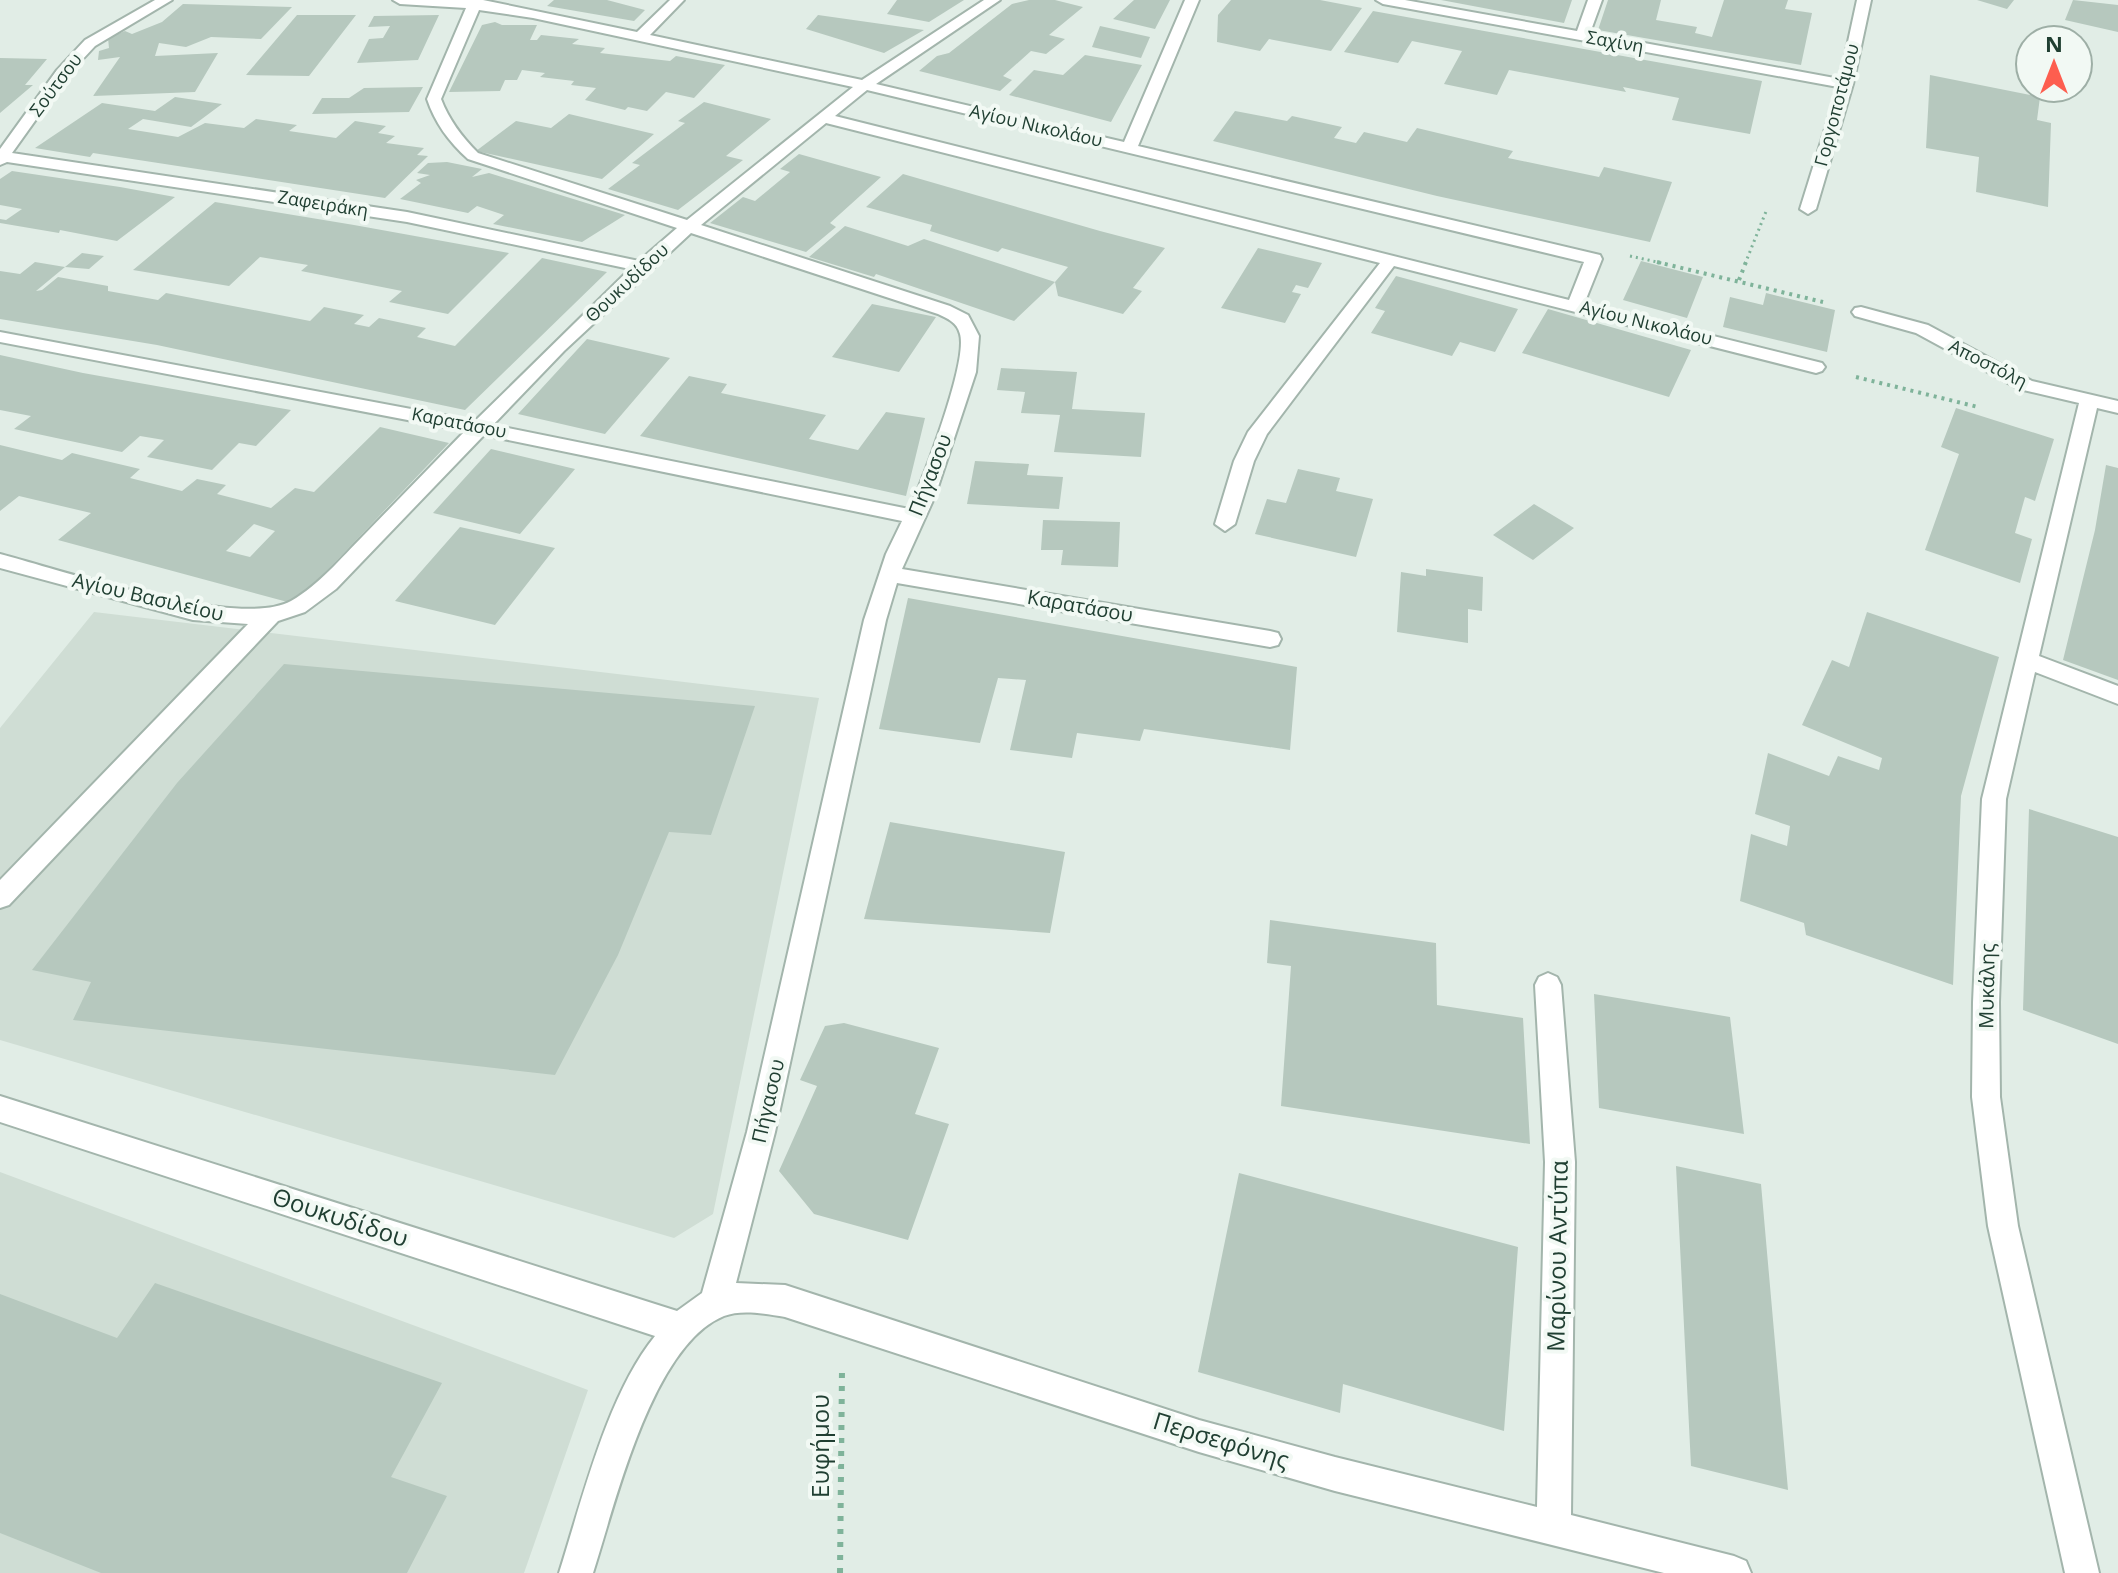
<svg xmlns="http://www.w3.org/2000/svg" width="2118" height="1573" viewBox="0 0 2118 1573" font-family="'Open Sans',sans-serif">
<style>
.built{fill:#cfddd4}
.building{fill:#b6c8be;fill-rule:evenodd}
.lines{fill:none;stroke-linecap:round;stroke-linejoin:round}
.minor-casing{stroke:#a3b5ac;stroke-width:4}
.path-far2{stroke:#7fb39a;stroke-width:3;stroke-dasharray:2 4;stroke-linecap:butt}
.path-far1{stroke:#7fb39a;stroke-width:4;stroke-dasharray:3 5;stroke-linecap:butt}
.path{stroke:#7fb39a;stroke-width:6;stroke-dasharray:5 8;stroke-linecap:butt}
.minor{fill:#fff;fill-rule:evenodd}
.labels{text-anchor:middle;stroke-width:8;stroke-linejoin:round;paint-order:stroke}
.far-street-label{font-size:18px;fill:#203f32;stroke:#f2f9f4}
.street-label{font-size:20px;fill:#203f32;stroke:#f2f9f4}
.near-street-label{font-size:24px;fill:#203f32;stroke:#f2f9f4}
</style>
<rect width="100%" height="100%" fill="#e1ede6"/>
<!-- built -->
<path class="built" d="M94 612 819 698 713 1214 674 1238 0 1040V728Z
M0 1172 588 1390 524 1573H0Z"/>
<!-- building -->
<path class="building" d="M554 0H607L645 10 634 21 547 6Z
M897 0H964L929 22 887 14Z
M1029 0H1055L1083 7 1049 35 1065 39 1046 54 1031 51 1003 76 1012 80 1000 91 919 71 937 56 949 53 1012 4Z
M1134 0H1170L1155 29 1113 19Z
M1231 0H1320L1362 8 1331 51 1269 39 1260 51 1217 42 1218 15Z
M1441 0H1572L1564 23Z
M1608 0H1661L1656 20 1697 27 1695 33 1712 37 1724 0H1788L1785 9 1812 13 1801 65 1598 30Z
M1977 0H2014L2007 9Z
M2073 0 2118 5V32L2065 20Z
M183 4 292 7 261 39 211 37 186 47 159 43 155 56 218 53 195 92 93 96 120 57 98 60 99 51 109 48 108 38 125 31 132 34 162 22Z
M1373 11 1762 81 1750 134 1672 120 1679 98 1623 87 1626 92 1509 70 1497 95 1444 84 1462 51 1412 41 1398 63 1344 52Z
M297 15H356L309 76 246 75Z
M439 15 418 60 357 63 369 39 383 38 390 26 368 27 374 16Z
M818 15 924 30 884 53 806 29Z
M495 22 502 25H537L530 40H537L541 35 579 39 572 44 605 48 600 53 670 61 676 56 725 65 694 98 666 92 647 111 628 107 625 110 585 100 596 88 571 85 574 81 540 77 545 73 522 70 517 80H505L500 91 449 92 482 25Z
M1100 26 1150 37 1141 58 1092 47Z
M1085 55 1142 65 1111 122 1009 95 1034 70 1063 75Z
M0 58 47 59 25 85H33L0 113Z
M1930 75 2040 97 2037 120 2051 123 2048 207 1976 192 1979 157 1926 148Z
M423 87 409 112 312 114 322 98H349L364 88Z
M175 97 222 104 191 127 143 119 128 129 178 137 205 123 244 128 256 119 297 125 289 131 336 138 355 121 386 126 378 133 395 136 386 143 424 148 417 155 428 156 385 198 93 153 90 157 35 148 102 103 155 111Z
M704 102 771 119 726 156 743 160 678 210 608 189 640 165 632 163 685 123 678 121Z
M1235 111 1287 121 1292 116 1342 127 1334 138 1356 143 1364 132 1407 142 1417 128 1513 151 1508 158 1599 177 1604 167 1672 182 1650 242 1437 196 1213 141Z
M569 114 654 134 602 179 476 151 516 121 551 128Z
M799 154 881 177 830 223 836 227 806 252 710 223 743 197 755 201 790 172 780 169Z
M447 162 482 169 472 177 489 173 625 215 582 242 493 224 504 215 477 206 468 213 400 199 421 183 416 180 430 175 417 173 428 163Z
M12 171 120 187 175 197 117 241 60 230 59 233 0 223V219L6 220 22 209 0 205V179Z
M903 174 1100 231 1165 248 1133 288 1142 291 1123 314 1058 296 1055 282 1068 267 1002 248 998 252 930 231 932 225 866 207Z
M215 202 354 225 509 253 448 314 389 302 402 291 301 271 308 265 260 257 229 286 133 270Z
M845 226 908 246 924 239 1055 282 1014 321 876 274 874 277 809 257Z
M1258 248 1322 263 1308 288 1296 285 1292 292 1301 294 1285 323 1221 308Z
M82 253 104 256 89 269 65 267Z
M542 258 607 272 465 410 157 345 0 319V271L20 274 35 262 65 267 36 291 42 290 58 277 108 286V291L158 300 166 293 310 321 324 307 364 315 354 324 369 327 379 318 426 328 417 337 455 346Z
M1641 261 1703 277 1687 318 1623 300Z
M1396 276 1518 309 1495 352 1460 342 1452 356 1371 333 1385 311 1375 308Z
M1766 293 1835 310 1827 352 1723 327 1730 297 1763 305Z
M872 304 936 317 899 372 832 357Z
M1548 309 1691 350 1669 397 1522 353Z
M587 339 670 358 605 434 518 414Z
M0 355 83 373 291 410 256 446 239 443 212 470 147 457 164 440 140 436 122 452 14 429 31 416 0 410Z
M1001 368 1077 372 1072 409 1145 413 1141 457 1054 452 1060 415 1021 413 1025 392 997 390Z
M689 376 727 384 721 393 826 415 809 439 858 450 886 412 925 418 906 496 640 436Z
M1956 408 2054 439 2035 501 2025 497 2015 533 2032 539 2020 583 1925 550 1959 454 1941 447Z
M380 427 449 443 295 604 58 540 91 513 19 496 0 511V445L62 460 72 453 140 469 130 478 182 491 197 479 226 485 217 494 271 508 295 488 314 492ZM254 524 275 531 250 557 226 551Z
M491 449 575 469 520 534 433 513Z
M975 461 1029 464 1027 475 1063 477 1059 509 967 504Z
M2106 465 2118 468V680L2063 660 2095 530Z
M1298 469 1340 478 1336 491 1373 499 1356 557 1255 534 1267 499 1286 503Z
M1534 504 1574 528 1533 560 1493 535Z
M1043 520 1120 522 1118 567 1061 565 1063 550H1041Z
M460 527 555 548 495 625 395 601Z
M1426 569 1483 577 1482 611 1468 609V643L1397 632 1401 572 1426 576Z
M908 598 1297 667 1290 750 1144 729 1140 741 1077 733 1072 758 1010 750 1026 680 998 678 980 743 879 729Z
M1867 612 1999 657 1961 796 1953 985 1806 935 1804 923 1740 901 1751 834 1787 846 1790 826 1755 814 1768 753 1829 776 1838 756 1879 770 1882 758 1802 725 1832 660 1849 667Z
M284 664 755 706 711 835 669 832 618 955 555 1075 73 1020 91 982 32 970 177 783Z
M2029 809 2118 837V1044L2023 1010Z
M890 822 1065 852 1050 933 864 919Z
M1270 920 1436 943 1437 1005 1523 1018 1530 1144 1281 1106 1291 966 1267 963Z
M1594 994 1730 1017 1744 1134 1599 1108Z
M844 1023 939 1048 915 1114 949 1124 908 1240 814 1214 779 1171 817 1086 800 1080 825 1026Z
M1676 1166 1761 1184 1788 1490 1691 1466Z
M1239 1173 1518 1247 1504 1431 1343 1384 1340 1413 1198 1372Z
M155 1283 442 1383 391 1477 447 1496 407 1573H101L0 1533V1294L117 1338Z"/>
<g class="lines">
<!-- minor casing -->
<g class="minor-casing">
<path id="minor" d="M155 0H172L95 46 67 76 12 153 407 212 639 261 677 228 468 159C449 142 435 123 427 99L466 8 400 4 393 0H483L637 32 670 0H684L650 35 862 80 984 0H1000L876 84 1124 142 1185 0H1199L1138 146 1600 255 1602 259 1584 304 1822 363 1825 367 1822 371 1816 373 1394 266 1267 434 1254 461 1235 524 1225 531 1215 524 1234 461 1248 432 1380 263 826 123 701 225 950 306 968 315 979 336 976 372 935 496 902 569 1270 631 1278 633 1281 639 1278 645 1270 647 897 583 886 620 775 1132 736 1283 785 1285 1199 1420 1335 1457 1537 1507 1545 1162 1535 985 1539 977 1548 973 1557 977 1561 985 1575 1162 1571 1515 1734 1556 1746 1561 1751 1573H1664L1335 1491 1199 1452 785 1317C766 1314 742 1309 724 1316 652 1345 615 1505 593 1573H559C582 1501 607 1395 655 1336L0 1122V1096L677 1311 702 1293 747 1132 864 620 886 554 902 521 484 435 336 589 305 612 278 621 9 905 0 908V880L248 624 193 620 0 568V554C61 570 238 630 291 601 319 585 341 558 363 536 397 501 431 466 465 431L0 342V332L475 421 630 269 407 222 7 162 0 165V149L57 70 85 40ZM479 10 533 18 853 87 687 220 478 153C462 137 449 120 441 99ZM867 90 1584 262 1569 300 835 116ZM691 233 938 314C948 319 957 322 960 334 968 362 923 479 909 509L493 425 564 351Z
M1376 0H1405L1577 31 1588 0H1602L1590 33 1840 79 1857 0H1871L1853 84 1816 209 1808 214 1800 209 1838 87 1383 4Z
M1861 307 1928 325 2032 381 2118 401V413L2097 408 2039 656 2118 686V704L2035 672 2006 799 1999 1002 2000 1097 2018 1226 2099 1573H2065L1988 1226 1972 1097 1973 1002 1982 799 2079 403 2019 389 1916 333 1855 316 1852 312 1855 308Z"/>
</g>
<!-- path-far2 -->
<path class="path-far2" d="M1630 256 1666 264
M1745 264 1767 209"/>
<!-- path-far1 -->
<path class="path-far1" d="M1657 262 1823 302
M1739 280 1746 262
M1856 377 1978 407"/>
<!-- path -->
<path class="path" d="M840 1573 842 1370"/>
<!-- minor -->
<use href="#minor" class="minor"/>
</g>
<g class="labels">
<!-- far-street labels -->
<g class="far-street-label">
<text transform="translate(1615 42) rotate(10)" y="6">Σαχίνη</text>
<text transform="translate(56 85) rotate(-53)" y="6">Σούτσου</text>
<text transform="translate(1837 105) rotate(-75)" y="6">Γοργοποτάμου</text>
<text transform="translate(1036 126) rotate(13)" y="6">Αγίου Νικολάου</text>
<text transform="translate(323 204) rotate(9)" y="6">Ζαφειράκη</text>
<text transform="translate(627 283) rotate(-43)" y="6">Θουκυδίδου</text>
<text transform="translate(1646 323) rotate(14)" y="6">Αγίου Νικολάου</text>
<text transform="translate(1988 364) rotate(27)" y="6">Αποστόλη</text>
<text transform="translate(459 423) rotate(11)" y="6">Καρατάσου</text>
</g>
<!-- street labels -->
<g class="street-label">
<text transform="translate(930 475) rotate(-69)" y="7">Πήγασου</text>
<text transform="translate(148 597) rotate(13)" y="7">Αγίου Βασιλείου</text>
<text transform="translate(1080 606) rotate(10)" y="7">Καρατάσου</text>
<text transform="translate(1987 986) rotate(-89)" y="7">Μυκάλης</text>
<text transform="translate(768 1101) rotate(-77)" y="7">Πήγασου</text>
</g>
<!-- near-street labels -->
<g class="near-street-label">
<text transform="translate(340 1218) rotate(18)" y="8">Θουκυδίδου</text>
<text transform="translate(1558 1256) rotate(-89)" y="8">Μαρίνου Αντύπα</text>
<text transform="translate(1221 1441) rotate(17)" y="8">Περσεφόνης</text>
<text transform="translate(821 1446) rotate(-90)" y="8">Ευφήμου</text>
</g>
</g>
<!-- north arrow -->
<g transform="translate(2054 64)"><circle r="38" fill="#f2f9f4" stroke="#9eafa6" stroke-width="2"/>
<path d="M0-6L14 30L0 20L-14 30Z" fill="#fd5e4f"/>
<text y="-12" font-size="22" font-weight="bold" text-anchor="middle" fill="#203f32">N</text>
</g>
</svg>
